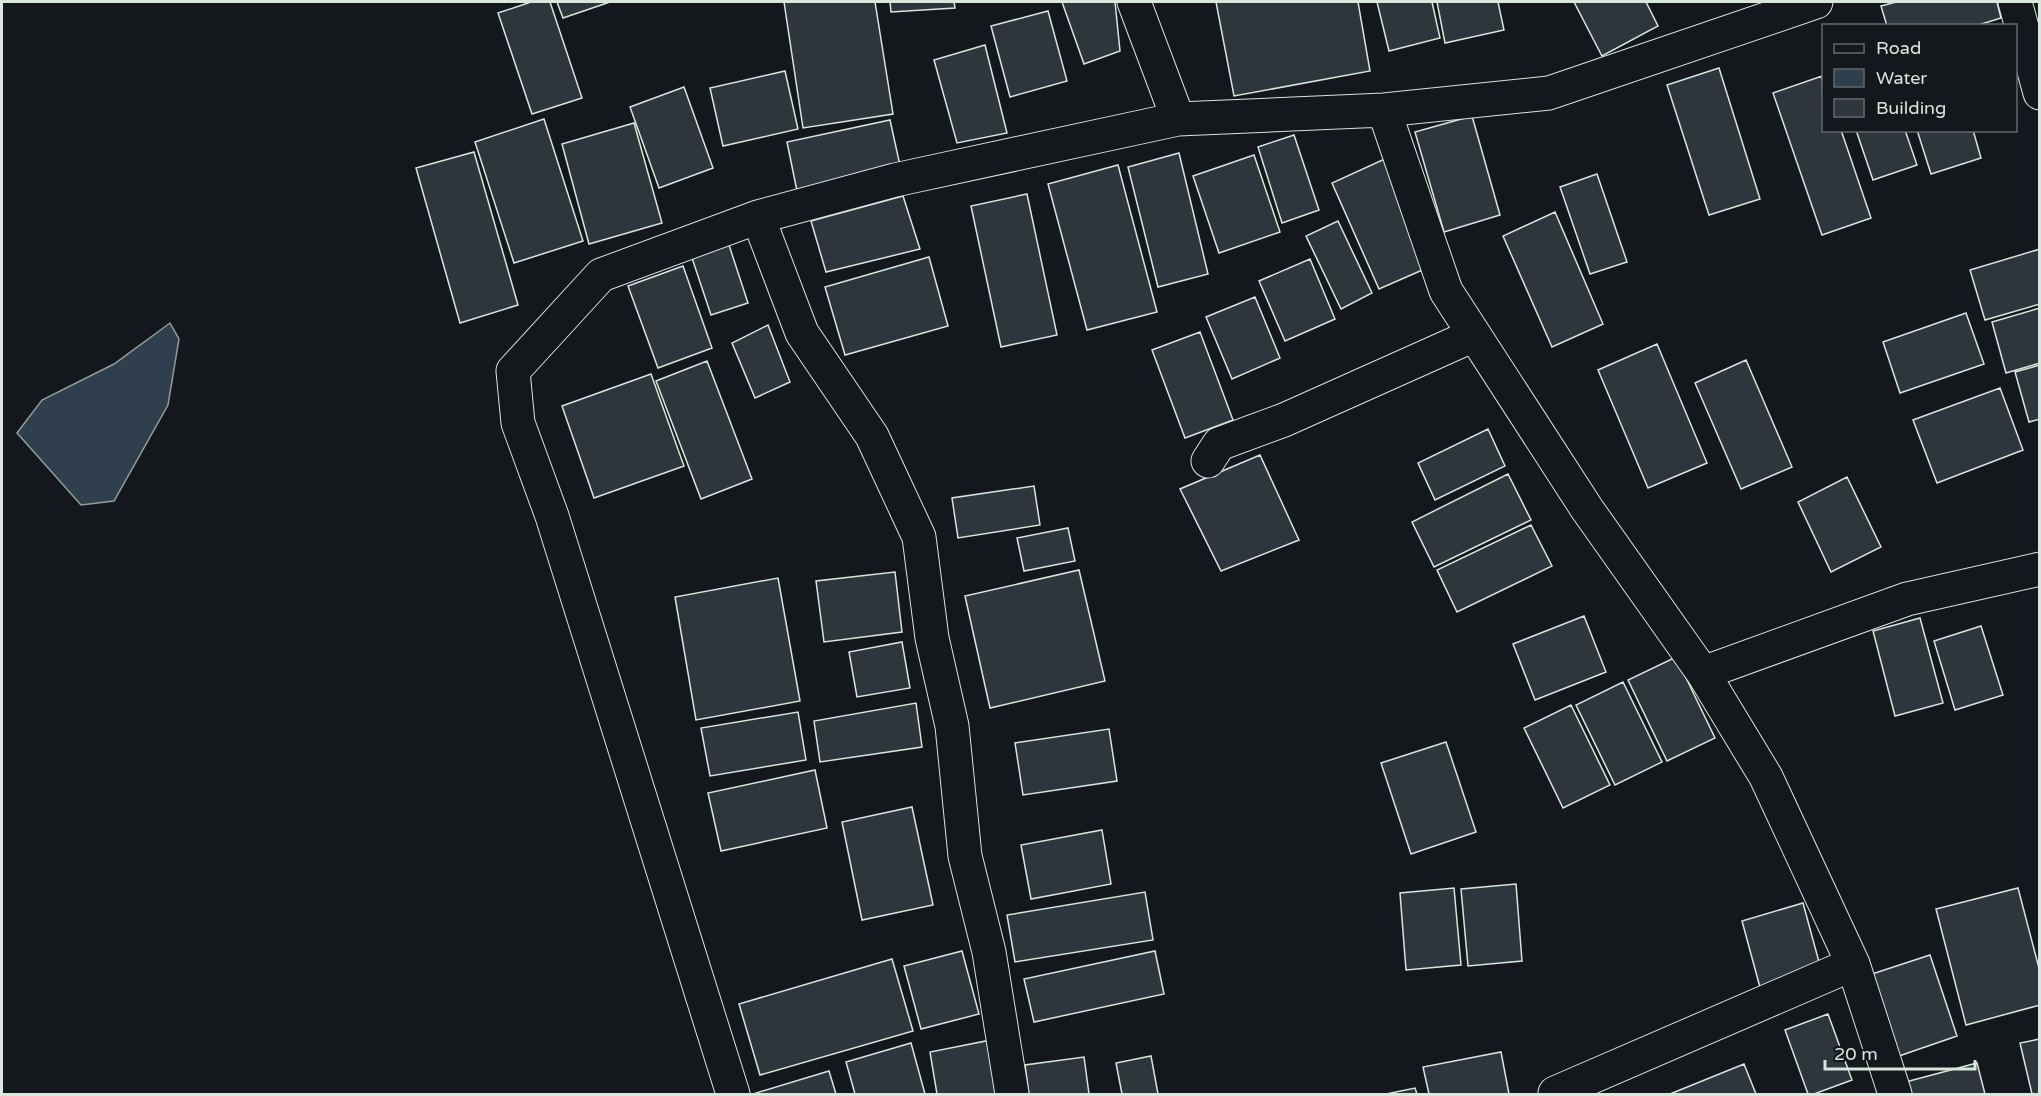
<svg xmlns="http://www.w3.org/2000/svg" width="2041" height="1096" viewBox="0 0 2041 1096" font-family="'Varela Round',sans-serif">
<style>
.water{fill:#2f3f4d;stroke:#939e99;stroke-width:1.5}
.building{fill:#2c363c;stroke:#d8e6dc;stroke-width:1.5}
.lines{fill:none;stroke-linecap:round;stroke-linejoin:round}
.minor-casing{stroke:#d8e6dc;stroke-width:35}
.minor{stroke:#14181c;stroke-width:33}
</style>
<rect width="100%" height="100%" fill="#14181c"/>
<!-- water -->
<path class="water" d="M170 323 179 339 168 405 114 501 81 505 17 433 42 400 114 364Z"/>
<!-- building -->
<path class="building" d="M531 2H550L582 98 532 114 498 13Z
M557 2H610L563 18Z
M784 2H875L893 114 803 128Z
M890 2H954L955 8 891 12Z
M1062 2H1115L1120 51 1084 64Z
M1216 2H1358L1370 71 1234 96Z
M1377 2H1432L1440 38 1389 51Z
M1437 2H1498L1504 30 1445 43Z
M1574 2H1646L1658 26 1602 56Z
M1896 2H1997L2001 18 1975 26H1887L1881 6Z
M1048 11 1067 81 1010 97 991 26Z
M985 45 1007 133 957 143 934 60Z
M1719 68 1760 199 1709 215 1667 85Z
M785 71 798 129 723 146 710 88Z
M1822 76 1824 130H1841L1871 218 1822 235 1773 93Z
M684 87 713 168 659 188 630 107Z
M1472 116 1500 215 1444 232 1415 132Z
M544 119 583 241 514 263 475 142Z
M890 120 901 170 797 191 787 142Z
M634 123 662 223 589 244 562 144Z
M1856 130H1905L1917 165 1873 180Z
M1917 130H1973L1981 158 1931 174Z
M1294 135 1319 210 1282 223 1258 147Z
M474 152 518 305 460 323 416 168Z
M1179 153 1208 274 1158 287 1128 167Z
M1254 155 1280 232 1219 253 1193 176Z
M1389 157 1436 264 1379 289 1332 183Z
M1118 165 1157 312 1087 330 1048 184Z
M1597 174 1627 262 1590 274 1560 187Z
M1027 194 1057 335 1001 347 971 206Z
M903 196 920 249 826 272 811 221Z
M1555 212 1603 324 1552 347 1503 236Z
M1338 221 1372 293 1341 309 1306 236Z
M729 245 748 303 711 315 692 258Z
M2040 249V304L1985 320 1970 270Z
M929 257 948 326 845 355 825 287Z
M1310 259 1335 319 1285 341 1259 281Z
M683 266 712 348 658 368 628 286Z
M1255 297 1280 358 1232 379 1206 317Z
M2040 308V363L2006 373 1992 322Z
M1966 313 1984 364 1900 393 1883 342Z
M768 325 790 382 755 398 732 343Z
M1200 332 1233 420 1185 438 1152 350Z
M1657 344 1707 463 1648 488 1598 370Z
M1746 360 1792 467 1741 489 1695 383Z
M707 361 752 479 701 499 656 381Z
M2040 365V419L2029 422 2015 372Z
M651 374 684 466 594 498 562 406Z
M2000 388 2023 450 1937 483 1913 420Z
M1488 429 1505 466 1435 500 1418 463Z
M1260 455 1299 540 1221 571 1180 489Z
M1508 474 1531 520 1434 567 1412 522Z
M1847 477 1881 547 1831 572 1798 502Z
M1034 486 1040 525 958 538 952 498Z
M1531 525 1552 566 1457 612 1437 570Z
M1068 528 1075 561 1024 571 1017 538Z
M1079 570 1105 681 990 708 965 596Z
M895 572 902 632 824 642 816 581Z
M778 578 800 701 696 720 675 597Z
M1584 616 1606 672 1535 700 1513 644Z
M1920 618 1943 703 1895 716 1873 631Z
M1981 626 2003 695 1955 710 1934 641Z
M902 642 910 688 857 697 849 652Z
M1676 657 1715 738 1667 761 1628 680Z
M1623 682 1662 762 1615 785 1576 705Z
M916 703 922 747 820 762 814 721Z
M1571 705 1610 785 1563 808 1524 728Z
M798 712 806 760 710 776 701 728Z
M1109 729 1117 781 1023 795 1015 743Z
M1446 742 1476 832 1411 854 1381 763Z
M815 770 827 828 721 851 708 793Z
M912 807 933 905 862 920 842 822Z
M1102 830 1111 884 1031 899 1021 845Z
M1516 884 1522 961 1468 966 1461 889Z
M1454 888 1461 965 1406 970 1400 893Z
M2018 888 2040 972V1005L1966 1025 1936 909Z
M1145 892 1153 940 1015 962 1007 915Z
M1803 903 1822 973 1761 991 1742 921Z
M962 951 979 1014 921 1029 904 966Z
M1155 951 1164 994 1034 1022 1024 979Z
M1930 955 1957 1036 1899 1056 1872 974Z
M892 959 913 1031 760 1075 739 1004Z
M1828 1014 1852 1080 1814 1094H1808L1785 1030Z
M2040 1039V1094H2032L2020 1043Z
M991 1040 1001 1094H937L930 1052Z
M911 1043 925 1094H855L846 1062Z
M1501 1052 1509 1094H1429L1423 1067Z
M1151 1056 1158 1094H1122L1116 1063Z
M1084 1057 1089 1094H1029L1025 1065Z
M1977 1063 1985 1094H1901L1898 1084Z
M1744 1064 1756 1094H1670Z
M829 1071 836 1094H757L756 1093Z
M1415 1088 1417 1094H1386Z"/>
<g class="lines">
<!-- minor casing -->
<g class="minor-casing">
<path id="minor" d="M1134 2 1178 119
M2015 2 2040 93
M1384 110 1446 291 1587 509 1703 673 1766 777 1853 964 1895 1094
M758 217 802 333 872 436 919 537 932 638 952 726 965 856 989 952 1012 1094
M1208 461 1219 444 1284 420 1474 335
M1703 673 1907 599 2040 569
M1555 1093 1853 964
M733 1094 552 516 518 423 513 371 601 275 758 217 895 180 1178 119 1384 110 1549 93 1816 2"/>
</g>
<!-- minor -->
<use href="#minor" class="minor"/>
</g>
<!-- border -->
<rect width="2041" height="1096" fill="none" stroke="#d8e6dc" stroke-width="6"/>
<!-- legend -->
<rect x="1822" y="24" width="195" height="108" fill="#14181c" stroke="#626a69" stroke-width="1.5"/>
<rect x="1834" y="44" width="30" height="9" fill="#14181c" stroke="#626a69" stroke-width="1.5"/>
<text x="1876" y="54" font-size="18" fill="#d8e6dc">Road</text>
<rect x="1834" y="69" width="30" height="18" fill="#2f3f4d" stroke="#626a69" stroke-width="1.5"/>
<text x="1876" y="84" font-size="18" fill="#d8e6dc">Water</text>
<rect x="1834" y="99" width="30" height="18" fill="#2c363c" stroke="#626a69" stroke-width="1.5"/>
<text x="1876" y="114" font-size="18" fill="#d8e6dc">Building</text>
<!-- scale -->
<path d="M1825 1060v9h150v-9" fill="none" stroke="#d8e6dc" stroke-width="3"/>
<text x="1834" y="1060" font-size="18" fill="#d8e6dc" stroke="#14181c" stroke-width="4.5" paint-order="stroke">20 m</text>
</svg>
